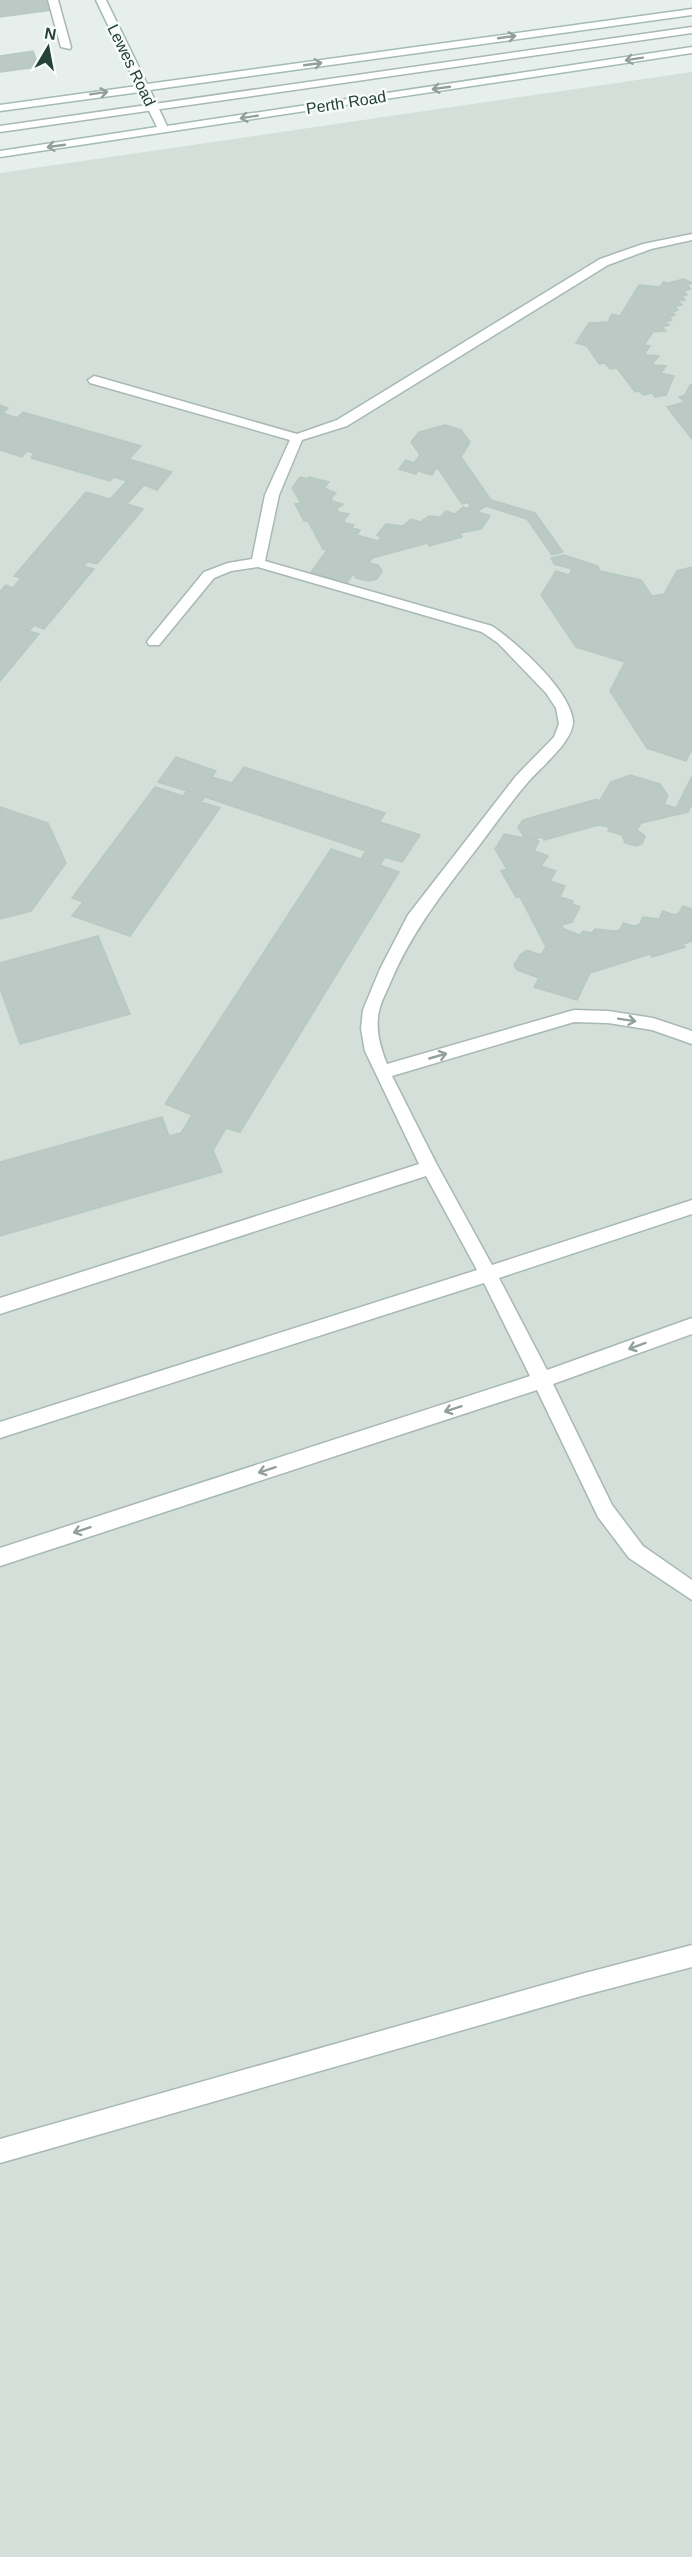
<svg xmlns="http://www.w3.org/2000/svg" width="692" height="2557" viewBox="0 0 692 2557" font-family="Helvetica,sans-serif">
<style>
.built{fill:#d4dfda}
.building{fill:#bbcac4;stroke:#b8c9c2;stroke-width:1.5}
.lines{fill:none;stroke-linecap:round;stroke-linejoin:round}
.lane-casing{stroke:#a8b8b2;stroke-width:3}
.secondary-casing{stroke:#a4bbb3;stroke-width:3}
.lane{fill:#fff;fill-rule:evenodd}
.secondary{fill:#fff;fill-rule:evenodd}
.oneway{stroke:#92a09c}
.labels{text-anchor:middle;stroke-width:5;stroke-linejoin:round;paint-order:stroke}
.far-street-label{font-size:16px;fill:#24423a;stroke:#f7fbf9}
</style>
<rect width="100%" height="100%" fill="#e6efeb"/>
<!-- built -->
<path class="built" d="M692 72V2557H0V173Z"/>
<!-- building -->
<path class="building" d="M0 0H48L53 10 0 17Z
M33 51 39 67 0 72V56Z
M684 279 692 283 687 285 691 289 684 291 687 295 682 296 685 300 678 301 682 305 675 306 678 310 672 312 675 315 669 317 672 320 665 322 669 325 662 327 666 331 653 332 644 345 650 346 645 353 647 355 659 356 653 363 655 365 666 366 661 373 674 376 666 395 655 397 652 393 643 395 639 391 635 392 617 368 610 369 605 363 599 364 587 346 576 343 589 323 608 322 612 314 620 316 639 285 660 287 663 282 668 283Z
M690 385H692V439L667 407 685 402 679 397 685 395Z
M0 405 8 408 3 413 17 418 23 412 141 446 129 459 172 472 157 490 144 485 127 504 143 509 97 564 88 562 83 566 94 569 44 629 34 625 29 631 39 634 0 681V592L6 585 13 588 21 578 14 576 86 492 110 499 127 481 114 477 110 481 31 458 34 453 27 451 22 457 0 450Z
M445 425 461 430 470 442 461 457 491 500 535 513 563 552 552 555 527 519 486 506 478 511 468 508 470 505 468 502 462 504 437 467 432 475 418 471 416 474 399 469 406 460 414 463 420 455 411 442 419 432Z
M300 477 307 479 309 477 329 482 324 488 336 493 331 498 332 501 343 504 337 509 338 512 349 514 344 520 345 523 354 525 352 528 360 530 357 535 378 541 381 537 377 535 386 524 403 526 411 519 420 522 429 516 440 517 446 511 455 514 463 507 490 516 481 529 460 533 462 537 429 546 428 543 372 558 369 563 378 565 382 571 377 579 369 581 356 578 353 573 347 583 311 572 327 550 323 549 308 521H304L295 504 301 503 292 488Z
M564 555 598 566 600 571 641 580 652 596 664 594 677 571 692 567V752H690L686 761 647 748 610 691 625 662 576 647 541 595 556 571 569 575 572 569 554 564 551 558Z
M176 757 216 771 212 777 232 783 244 767 385 813 380 822 420 835 402 862 385 857 380 865 399 872 240 1132 226 1128 213 1150 222 1172 0 1236V1162L162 1117 169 1136 181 1133 192 1115 165 1104 331 849 361 859 366 851 205 797 201 802 220 808 130 936 72 916 83 902 72 898 155 787 183 796 187 791 158 782Z
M630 775 660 784 668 796 664 804 676 808 692 776V804L688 812 641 823 637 830 645 836 642 844 636 846 625 843 622 835 608 831 609 827 598 825 544 840 542 836 535 840 523 836 518 827 523 820 597 799 601 804 602 801 600 800 611 782Z
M0 807 48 823 66 863 31 911 0 919Z
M504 834 539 841 534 851 548 856 541 866 556 871 550 881 565 886 560 897 573 901 572 904 580 907 572 922 561 925 564 929 580 935 583 931 592 933 595 929 615 931 620 930 623 923 634 926 640 924 643 917 659 919 663 911 674 915 679 913 683 906 692 909V941L683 944 685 947 652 957 650 954 590 973 577 1000 534 987 539 978 517 970 514 965 521 954 527 950 541 955 546 947 520 897H516L501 871 507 869 495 849Z
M98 936 130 1014 20 1044 0 988V963Z"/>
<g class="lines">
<!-- lane casing -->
<g class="lane-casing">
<path id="lane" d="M48 0H58L71 47 70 49 61 47Z
M692 27V33L0 132V126Z
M692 234V240L651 249 608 265 347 426 302 440 279 495 265 561 492 626C517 643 570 690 573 721 574 741 540 768 528 782 510 803 494 826 478 847 445 890 412 931 391 981 387 991 381 1001 379 1011 375 1029 380 1047 387 1064L574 1010 608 1011 653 1018 692 1031V1044L652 1030 608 1023 574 1022 392 1076 436 1163 492 1265 692 1200V1214L499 1278 547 1370 692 1318V1334L553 1384 612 1505 643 1546 692 1580V1600L629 1558 598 1517 537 1390 0 1566V1548L530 1376 484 1283 0 1438V1422L477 1270 426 1176 0 1314V1298L419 1164 365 1051 361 1029 363 1010 380 969 408 915 516 776 554 737 559 724 556 708 546 693 498 643 482 632 258 567 231 571 214 578 159 645H149L147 642 149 639 204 572 228 563 252 559 265 495 290 440 90 383 88 380 94 376 98 377 297 434 337 420 600 259 643 244Z
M692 1945V1967L585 1995 0 2163V2139L585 1973Z"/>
</g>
<!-- secondary casing -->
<g class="secondary-casing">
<path id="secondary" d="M96 0H106L147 84 692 9V15L150 90 167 126 692 47V53L0 157V151L157 127 140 92 0 111V105L137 86Z"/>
</g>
<!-- lane -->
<use href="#lane" class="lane"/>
<!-- secondary -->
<use href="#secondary" class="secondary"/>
</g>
<!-- one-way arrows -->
<defs><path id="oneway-shaft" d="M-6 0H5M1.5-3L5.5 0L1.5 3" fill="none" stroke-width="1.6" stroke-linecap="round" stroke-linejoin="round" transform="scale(1.5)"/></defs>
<g class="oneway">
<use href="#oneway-shaft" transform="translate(507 37) rotate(-8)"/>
<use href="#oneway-shaft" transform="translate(634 59) rotate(171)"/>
<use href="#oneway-shaft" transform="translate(313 64) rotate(-8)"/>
<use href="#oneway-shaft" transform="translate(441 88) rotate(172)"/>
<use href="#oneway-shaft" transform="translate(99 93) rotate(-9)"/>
<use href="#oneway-shaft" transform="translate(249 117) rotate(171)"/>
<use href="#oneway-shaft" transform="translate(56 146) rotate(172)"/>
<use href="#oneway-shaft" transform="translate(627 1020) rotate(9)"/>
<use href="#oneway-shaft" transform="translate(438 1056) rotate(-16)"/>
<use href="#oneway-shaft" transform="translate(637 1346) rotate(160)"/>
<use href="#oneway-shaft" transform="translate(453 1409) rotate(162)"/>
<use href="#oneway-shaft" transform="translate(267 1470) rotate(162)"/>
<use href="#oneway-shaft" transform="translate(82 1530) rotate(162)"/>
</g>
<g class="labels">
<!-- far-street labels -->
<g class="far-street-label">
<text transform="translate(132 65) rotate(64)" y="6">Lewes Road</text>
<text transform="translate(346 102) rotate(-9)" y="6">Perth Road</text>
</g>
</g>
<!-- north arrow -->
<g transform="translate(48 48) rotate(10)" stroke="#f7fbf9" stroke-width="4.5" paint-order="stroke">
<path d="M0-4.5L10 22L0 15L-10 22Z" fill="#24423a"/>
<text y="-9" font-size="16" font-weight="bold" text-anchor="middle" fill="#24423a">N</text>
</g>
</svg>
